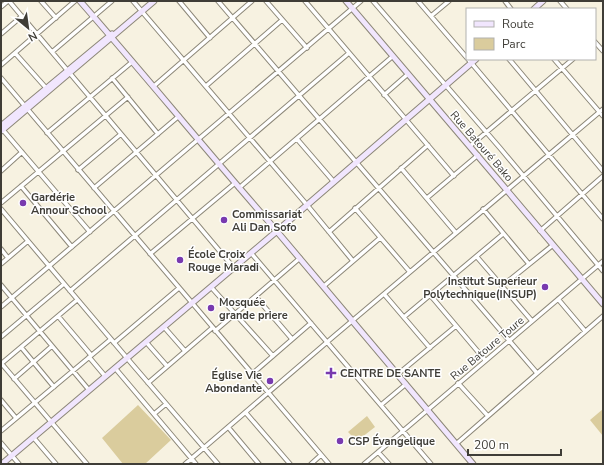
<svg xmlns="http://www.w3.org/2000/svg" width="604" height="465" viewBox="0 0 604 465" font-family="'Nunito Sans',sans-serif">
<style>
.park{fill:#dacc9d}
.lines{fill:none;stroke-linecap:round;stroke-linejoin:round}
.street-casing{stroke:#8c8778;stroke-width:5.5}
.secondary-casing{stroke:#8c8778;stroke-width:7}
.street{stroke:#fff;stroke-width:3.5}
.secondary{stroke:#f1e6fe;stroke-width:5}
.poi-dot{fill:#783aaf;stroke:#fff;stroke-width:1.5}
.labels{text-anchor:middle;stroke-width:3;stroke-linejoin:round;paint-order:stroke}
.street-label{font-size:11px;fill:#3f3d37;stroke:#fff}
.poi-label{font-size:11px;font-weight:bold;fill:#3f3d37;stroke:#fff;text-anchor:start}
</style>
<rect width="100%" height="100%" fill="#f7f2e1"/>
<!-- park -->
<path class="park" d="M138 405 171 440 145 464H123L102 438Z
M603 409V436L590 420Z
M367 416 375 427 357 441 348 432Z"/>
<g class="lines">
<!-- street casing -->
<g class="street-casing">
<path id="street" d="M9 1 234 268
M41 1 56 18
M133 1 307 205 353 261
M179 1 210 38
M218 1 537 373
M266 1 307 48
M305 1 454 176
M373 1 500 148 603 271
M418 1 467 58
M505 1 511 9
M560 1 567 9
M1 7 8 1
M431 16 449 1
M1 34 22 16
M595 42 603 51
M52 52 112 1
M15 53 47 89
M468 59 603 219
M509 59 603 171
M554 59 603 116
M1 65 75 1
M1 78 329 464
M112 78 158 134
M154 86 252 1
M206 86 282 20
M384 95 408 74
M3 130 90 232
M47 133 132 62
M297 139 334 182
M470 146 573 59
M401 168 456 233
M78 170 121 134
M1 171 22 152
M21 186 72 247
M94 188 179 116
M239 188 393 56
M427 198 478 155
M1 203 128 97
M355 208 410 272
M1 209 132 364 218 464
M483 209 529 264
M540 231 603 176
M329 232 428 145
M1 249 8 258
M251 253 431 464
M150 254 235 183
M477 257 532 321
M1 264 28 241
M1 285 89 390
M324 286 380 238
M502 286 553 245
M211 287 273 356
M70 291 349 53
M384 294 430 348
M431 296 485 360
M256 297 292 339
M558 299 585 331
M1 307 361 1
M58 316 91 355
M404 317 503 234
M164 327 185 351
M215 331 300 258
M1 337 64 284
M146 342 167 366
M114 343 179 288
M21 347 54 387
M89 357 105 376
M1 363 87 464
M1 364 77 300
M115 368 196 464
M252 374 311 323
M398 374 456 326
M14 379 52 346
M148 383 212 328
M458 383 488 416
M1 400 16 418
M381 405 406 384
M246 413 290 464
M154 414 166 404
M228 427 259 464
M1 431 111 339
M33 437 56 464
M1 443 19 464
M456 444 603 316
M378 452 389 464
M185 464 333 337 603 109
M311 464 321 455
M364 464 603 261"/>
</g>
<!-- secondary casing -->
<g class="secondary-casing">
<path id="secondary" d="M80 1C144 74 205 149 269 222L473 464
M346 1 494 175 603 304
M534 9 543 1
M1 126 112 34
M1 131 154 1
M2 464 277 231 476 59"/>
</g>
<!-- street -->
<use href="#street" class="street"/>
<!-- secondary -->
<use href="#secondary" class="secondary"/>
</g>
<!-- markers -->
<g class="poi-dot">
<circle cx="23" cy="203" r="4"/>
<circle cx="224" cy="220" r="4"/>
<circle cx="180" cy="260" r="4"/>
<circle cx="545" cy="287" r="4"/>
<circle cx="211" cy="308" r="4"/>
<path d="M329 367h4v4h4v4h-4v4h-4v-4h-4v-4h4z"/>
<circle cx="270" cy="381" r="4"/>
<circle cx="340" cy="441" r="4"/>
</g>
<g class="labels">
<!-- street labels -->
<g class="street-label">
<text transform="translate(482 146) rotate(49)" y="4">Rue Batouré Bako</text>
<text transform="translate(487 348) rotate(-40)" y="4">Rue Batoure Toure</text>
</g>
<!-- poi labels -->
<g class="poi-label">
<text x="31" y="201">Gardérie<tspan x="31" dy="13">Annour School</tspan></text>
<text x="232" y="218">Commissariat<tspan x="232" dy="13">Ali Dan Sofo</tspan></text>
<text x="188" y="258">École Croix<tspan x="188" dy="13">Rouge Maradi</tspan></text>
<text x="537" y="285" text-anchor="end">Institut Superieur<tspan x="537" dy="13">Polytechnique(INSUP)</tspan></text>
<text x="219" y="306">Mosquée<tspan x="219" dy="13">grande priere</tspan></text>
<text x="340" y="377">CENTRE DE SANTE</text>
<text x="262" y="379" text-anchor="end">Église Vie<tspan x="262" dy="13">Abondante</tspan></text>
<text x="348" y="445">CSP Évangelique</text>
</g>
</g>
<!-- border -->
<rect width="604" height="465" fill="none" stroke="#3f3d37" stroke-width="4"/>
<!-- legend -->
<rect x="466" y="8" width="130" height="52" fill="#ffffff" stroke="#b2b1af"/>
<rect x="474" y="21" width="20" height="6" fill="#f1e6fe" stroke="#b2b1af"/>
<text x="502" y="28" font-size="12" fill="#3f3d37">Route</text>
<rect x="474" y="38" width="20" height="12" fill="#dacc9d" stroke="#b2b1af"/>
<text x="502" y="48" font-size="12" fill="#3f3d37">Parc</text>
<!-- north arrow -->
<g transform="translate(28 28) rotate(151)" stroke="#ffffff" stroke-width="3" paint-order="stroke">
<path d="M0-3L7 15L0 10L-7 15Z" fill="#3f3d37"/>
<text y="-6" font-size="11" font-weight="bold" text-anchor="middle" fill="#3f3d37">N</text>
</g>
<!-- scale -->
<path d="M468 449v6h93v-6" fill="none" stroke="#3f3d37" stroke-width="2"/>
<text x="474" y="449" font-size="12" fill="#3f3d37" stroke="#ffffff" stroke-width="3" paint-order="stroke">200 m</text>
</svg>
